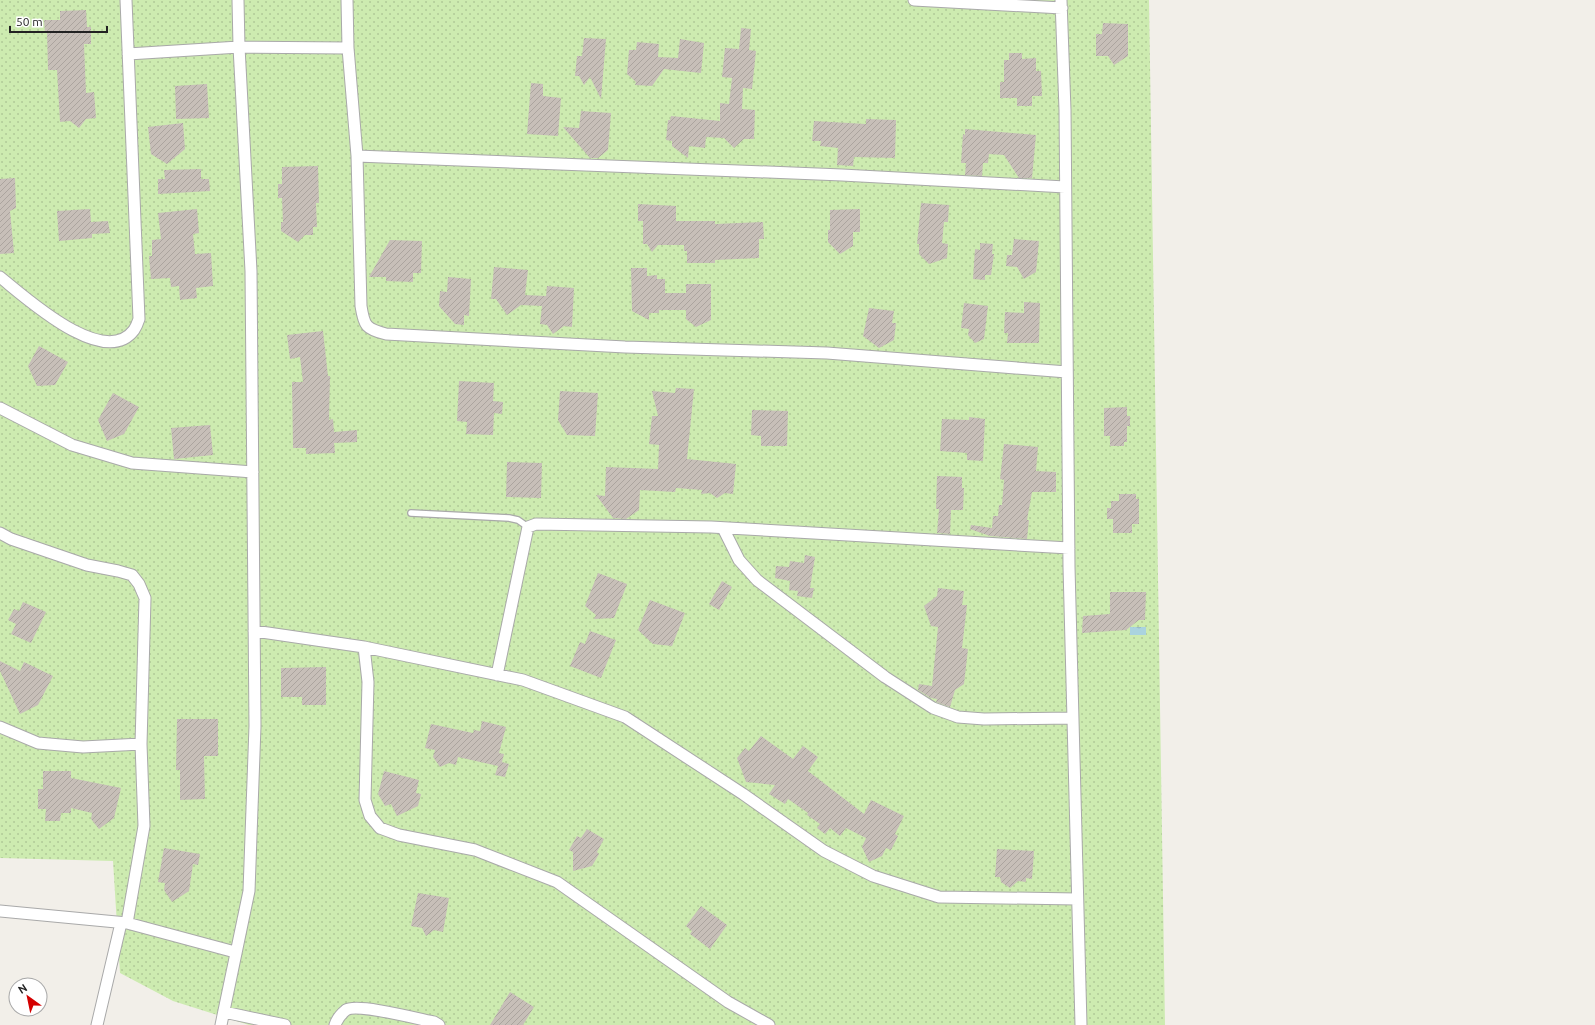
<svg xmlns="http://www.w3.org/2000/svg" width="1595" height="1025" viewBox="0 0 1595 1025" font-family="Ubuntu,sans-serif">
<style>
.garden{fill:url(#garden-dots)}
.water{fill:url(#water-ripples)}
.building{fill:url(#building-hatch)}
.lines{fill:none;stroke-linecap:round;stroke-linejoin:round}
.service-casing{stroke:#a9a9a9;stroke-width:8}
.minor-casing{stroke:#a9a9a9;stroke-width:13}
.service{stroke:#fff;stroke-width:5.5}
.minor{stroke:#fff;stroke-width:11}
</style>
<defs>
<pattern id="garden-dots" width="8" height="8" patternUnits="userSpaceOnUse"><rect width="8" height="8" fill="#cdebb0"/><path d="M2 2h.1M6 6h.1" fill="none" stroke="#b0c997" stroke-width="1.8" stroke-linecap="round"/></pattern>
<pattern id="water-ripples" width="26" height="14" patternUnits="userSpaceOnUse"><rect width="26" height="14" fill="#aad3df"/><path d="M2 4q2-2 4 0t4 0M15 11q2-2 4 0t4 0" fill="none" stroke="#92b5bf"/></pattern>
<pattern id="building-hatch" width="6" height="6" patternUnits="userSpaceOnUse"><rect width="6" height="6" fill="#c7bfb8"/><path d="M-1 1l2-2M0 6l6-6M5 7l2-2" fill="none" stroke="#aba49e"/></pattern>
</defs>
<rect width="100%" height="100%" fill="#f2efe9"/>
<!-- garden -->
<path class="garden" d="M0 0H1149L1165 1025H249L173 1001 120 973 113 861 0 858Z"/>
<!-- water -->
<path class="water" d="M1130 627H1146V635H1130Z"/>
<!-- building -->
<path class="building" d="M86 10 87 27H91V44H84L86 93 94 92 96 118 86 119 79 128 70 121 60 122 57 70H48L47 33H45L44 20H60V11Z
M1103 23 1128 24V56L1114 65 1108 56H1096V34H1102Z
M741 28 751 29 749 50 756 51 752 89 743 88 742 109 755 110 754 139H744L734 148 724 138 706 137 705 148 689 146 688 158 672 146V141L666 140 668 120H670L671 116 720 121V103L729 104 732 78 722 77 725 48 739 49Z
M584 38 606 39 601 99 590 77 584 85 579 76H575L577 56H582Z
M680 39 704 43 701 73 664 69 652 86 635 85 636 82 627 74 629 50H636L637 42 659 44 658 57 678 58Z
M1009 53H1022V59L1036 58V71H1041L1042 96H1032V106H1017V98H1000V82H1004V60H1009Z
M531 83 543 84V96L561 98 558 136 527 134Z
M207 84 209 118 176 119 175 86Z
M581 111 611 113 608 150 598 158H590L563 127 579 128Z
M866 119 896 120 895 158 854 157 853 166 837 165 838 148 820 146 821 141H812L814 121 866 124Z
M183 123 185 149 167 164 151 154 148 127Z
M965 129 1036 135 1032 178H1019L1004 155 989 154 988 163H983L982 176 965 175 966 163H961L963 134 965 135Z
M318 166 319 203H316L317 227H313V235H305L298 242 281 231V222H283L282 198H278V184H282V167Z
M201 169V179H209L210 191 158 194V179H165L164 170Z
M15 178 16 208 10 211 14 253 0 254V179Z
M921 203 949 205 948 222H944L942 243 948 244 947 258 929 264 919 254V244H917Z
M638 204 676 206V221H715V224L763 222 764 239H759V258L715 260V263H687V251H684V245H658L652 252 647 244H643V221H638Z
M90 209 91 222 108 221 110 233 92 234V238L59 241 57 211Z
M197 209 199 233 193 234 195 254 211 253 213 286 196 288 197 298 180 300 179 286 171 287 170 278 151 279 149 256H152V240L161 239 158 213Z
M860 209V232H853V246L840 254 828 242V230H830V210Z
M1014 239 1039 241 1036 272 1024 279 1017 267 1006 266 1007 255H1012Z
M390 240 422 241 421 273H413V282L386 281V277H369Z
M980 243 993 244 992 254H994L991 275H985V280L973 279 975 249 980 250Z
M494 267 528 270 525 295 546 296 547 286 574 288 572 327 564 326 553 334 547 325 540 324 542 306 521 305 507 315 496 299H491Z
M631 268H647V276L657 275V279H665V293H686V284H711V320L696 327 686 319V310H659V313H649V320L632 311Z
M448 277 471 279 469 316 464 315V325L455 324 439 306 440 291 447 292Z
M1024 302 1040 303 1039 343H1007L1008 333H1004L1005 312 1024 313Z
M964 303 988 306 984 339 975 343 968 335 969 329 961 328Z
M869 308 894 311 892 323H896L894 340 879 348 863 336Z
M323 331 328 376H330L329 420 333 419 334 432 357 430V442L334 443 335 453 306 454V448H293L292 382H303L300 357 290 359 287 335Z
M39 346 68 362 55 385 37 386 28 366Z
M459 381 494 383 493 401 503 402 502 414 494 413 493 435 466 434 467 422 457 421Z
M676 388 694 389 687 459 736 464 733 494 725 493 717 498 710 493 701 494 702 490 676 488 675 492 640 490 639 510 626 519 613 518 596 495 605 496 606 467 658 469 659 445 649 444 652 416H658L652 391 675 393Z
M560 391 598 393 595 436 567 435 558 420Z
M113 393 139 407 124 434 107 441 98 420Z
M1127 407V416H1130V426H1127V442H1124V446H1110V436H1104V408Z
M752 410 788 411 787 446H761V436L751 435Z
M969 417 985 419 983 461 967 460V453L940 451 942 419 969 420Z
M210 425 213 455 174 459 171 428Z
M1004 444 1038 447 1036 471 1056 472V492H1032L1027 520H1029L1027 539 990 536 970 529 971 525 992 528 993 516H998L999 505H1002L1004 480 1000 479Z
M507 462 542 463 541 498 506 497Z
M937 476 962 477V488H964L963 510H951L950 534 937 533 939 509H936Z
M1119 494H1136V499H1139V524H1132V533H1113V519H1107V508H1111V501H1119Z
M805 555 815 557 810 588H814L812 598 797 596 798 591 789 590 790 581 775 578 776 566 789 567 790 561 804 563Z
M598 573 627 584 614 618 594 619 596 615 585 606Z
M722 581 732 587 719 610 709 604Z
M938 588 964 591 962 605H967L962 648 968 649 964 684 955 690 950 707 936 702 937 699 931 698 918 690 919 684 932 686 938 627 931 626 924 606 937 596Z
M1110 592H1146L1145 620H1139L1126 630 1082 633 1083 616 1110 614Z
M650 600 685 613 672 646 653 644 638 630Z
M23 602 46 612 31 643 11 634 16 624 8 620 14 609 19 611Z
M590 631 616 640 601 678 570 666 580 642 585 644Z
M0 661 20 671 24 662 53 676 38 705 20 714 0 671Z
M326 667V705H302V697H281V668Z
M177 719H218V756H204L205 799 180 800V770H176Z
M482 721 506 727 499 753 504 754 502 762 509 764 505 777 495 775 498 766 458 757 456 765 449 763 440 767 433 757 435 750 425 748 431 724 473 733 474 730 480 731Z
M761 736 793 759 803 746 818 757 808 771 864 814 871 800 904 816 895 834 898 836 891 850 886 848 882 856 869 862 862 847 866 838 846 828 840 836 830 828 825 834 817 828 820 824 807 815 808 813 788 799 785 804 769 794 775 785 746 782 737 758 745 748 749 751Z
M43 771H71V778L121 788 114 818 99 829 91 819 92 813 71 808V813H61L60 821H45L46 809H38V789H43Z
M384 771 419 780 416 793 421 794 418 806 397 816 391 804 385 806 378 794Z
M587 829 604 839 597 852 599 854 592 866 573 871V852L569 850 577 836 581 838Z
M164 848 200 854 198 865 193 864 189 891 172 902 164 890 165 883 158 882Z
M997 849 1034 851 1032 879 1026 878V882L1018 881 1010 888 1001 882 1000 877H995Z
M418 893 449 898 443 932 434 930 426 936 422 928 411 926Z
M701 906 727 925 710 949 690 934 692 931 686 926Z
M510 992 534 1007 523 1025H490Z"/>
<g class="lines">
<!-- service casing -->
<g class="service-casing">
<path id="service" d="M411 513 509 518 518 520 528 527"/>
</g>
<!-- minor casing -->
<g class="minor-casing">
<path id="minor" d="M914 0 1062 8
M1061 0 1065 110 1069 567 1081 1025
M348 48 357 156 361 306C364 326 366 329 386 334L625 347 827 353 1067 372
M128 54 239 47 348 48 347 0
M357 156 842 175 1065 187
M0 277C24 296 104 370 134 330 136 327 138 322 139 319L126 0
M0 408 72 445 132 463 253 472
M723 528 739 560 757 580 885 677 933 708 958 717 984 719 1073 718
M0 533 11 539 87 565 118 571 132 575 139 584 145 598 141 744 144 826 127 923
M254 631 364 647 523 680 625 717 743 794 824 851 873 876 939 897 1077 899
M364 647 368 682 365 800 370 816 380 828 399 835 475 850 557 882 728 1002 769 1025
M497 675 528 527 536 524 711 527 1069 548
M0 727 38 743 83 747 141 744
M0 911 127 923 235 952
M224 1012 285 1025
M97 1025 121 923
M221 1025 249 891 255 726 251 271 239 47 238 0
M335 1025C337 1019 341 1014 346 1010 357 1003 419 1019 434 1022L439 1025"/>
</g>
<!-- service -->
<use href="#service" class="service"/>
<!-- minor -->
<use href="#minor" class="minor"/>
</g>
<!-- north arrow -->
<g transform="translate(28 997) rotate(327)"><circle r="19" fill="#ffffff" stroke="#a7a7a7"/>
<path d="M0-3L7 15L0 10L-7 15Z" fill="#d40000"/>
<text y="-6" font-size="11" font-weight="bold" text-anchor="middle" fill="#222222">N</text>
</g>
<!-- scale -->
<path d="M10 26v6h97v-6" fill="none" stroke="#222222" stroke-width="2"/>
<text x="16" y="26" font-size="12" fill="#222222" stroke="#ffffff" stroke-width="3" paint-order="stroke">50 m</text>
</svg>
